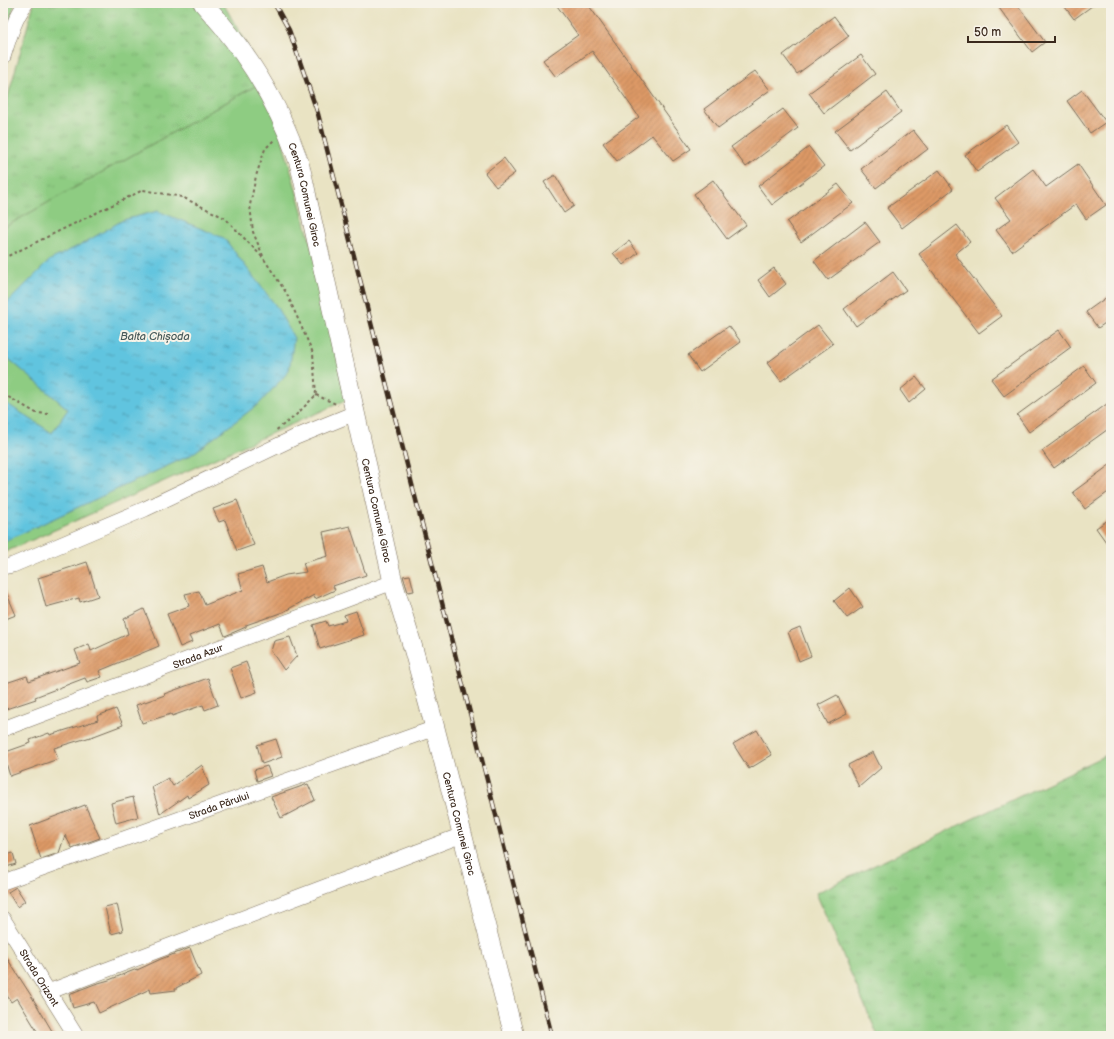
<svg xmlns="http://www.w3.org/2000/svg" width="1114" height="1039" viewBox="0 0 1114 1039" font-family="'Balsamiq Sans',sans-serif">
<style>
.grass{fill:url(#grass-tufts);stroke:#647b50}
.park{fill:#8ecc82;stroke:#647b50}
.water{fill:url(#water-ripples);stroke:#4e777e}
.building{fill:url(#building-hatch)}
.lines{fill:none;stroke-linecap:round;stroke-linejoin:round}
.minor-casing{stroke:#786b58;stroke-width:16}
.major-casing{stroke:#786b58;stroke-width:20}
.path{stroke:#786b58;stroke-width:2;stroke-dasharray:3 3;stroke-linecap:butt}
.minor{stroke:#fff;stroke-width:15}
.major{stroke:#fff;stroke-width:19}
.rail-casing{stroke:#3b2a1e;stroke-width:4.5}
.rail{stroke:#f7f3e8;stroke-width:3;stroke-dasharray:9;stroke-linecap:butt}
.labels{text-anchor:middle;stroke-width:4;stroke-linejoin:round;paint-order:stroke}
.street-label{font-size:10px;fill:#3b2a1e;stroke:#f7f3e8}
.water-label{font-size:11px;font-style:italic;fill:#465858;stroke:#f7f3e8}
</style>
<defs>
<pattern id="grass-tufts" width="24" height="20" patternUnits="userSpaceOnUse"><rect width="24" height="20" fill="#8ecc82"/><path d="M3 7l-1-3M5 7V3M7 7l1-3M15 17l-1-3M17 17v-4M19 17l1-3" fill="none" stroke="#7baf70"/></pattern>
<pattern id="water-ripples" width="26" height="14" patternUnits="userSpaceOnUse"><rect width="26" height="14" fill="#61c4df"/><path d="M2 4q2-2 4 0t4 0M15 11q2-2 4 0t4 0" fill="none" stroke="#519fb4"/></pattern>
<pattern id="building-hatch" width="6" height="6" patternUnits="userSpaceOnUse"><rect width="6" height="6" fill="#d96"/><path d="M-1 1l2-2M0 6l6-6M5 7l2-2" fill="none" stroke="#b47d53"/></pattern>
</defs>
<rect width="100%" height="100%" fill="#f7f3e8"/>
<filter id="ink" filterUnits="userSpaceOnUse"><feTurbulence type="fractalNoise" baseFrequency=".025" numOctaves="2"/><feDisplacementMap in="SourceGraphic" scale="8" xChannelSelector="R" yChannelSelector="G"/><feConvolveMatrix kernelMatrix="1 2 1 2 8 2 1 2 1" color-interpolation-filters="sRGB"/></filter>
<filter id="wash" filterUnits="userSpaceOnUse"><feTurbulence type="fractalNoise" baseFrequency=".012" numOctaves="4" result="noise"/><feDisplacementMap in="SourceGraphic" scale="16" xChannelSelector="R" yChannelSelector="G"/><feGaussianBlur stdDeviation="0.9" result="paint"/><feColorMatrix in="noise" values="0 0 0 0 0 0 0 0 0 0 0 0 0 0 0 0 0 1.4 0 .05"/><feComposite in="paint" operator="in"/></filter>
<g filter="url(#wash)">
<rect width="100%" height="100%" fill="#e9e3c3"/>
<!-- grass -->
<path class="grass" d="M34 3H223L266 80 3 228V114Z
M1111 753V1036H878L816 893Z"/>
<!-- park -->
<path class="park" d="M3 3H15L3 46Z
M266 80 353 397 3 553V228Z"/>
<!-- water -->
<path class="water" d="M158 211 224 238 276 306 294 338 289 371 260 403 191 455 3 542V401L52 433 68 409 3 354V307L50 260 84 243 123 220Z"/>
<g id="blocks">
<!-- building -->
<path class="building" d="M555 3H587L691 149 673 161 652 135 617 161 603 143 639 117 592 51 556 77 543 60 578 35Z
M1006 3H1016L1045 42 1032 52 999 8Z
M1062 3H1096L1074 19Z
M834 16 849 36 797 74 783 55Z
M861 55 875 74 824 113 809 93Z
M755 71 770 90 718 128 704 109Z
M1082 90 1106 122 1090 133 1067 101Z
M887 92 901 112 850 150 835 131Z
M783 109 798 128 746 167 731 147Z
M1006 125 1018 142 977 172 965 155Z
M913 130 928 149 876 188 861 169Z
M809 147 824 166 772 205 758 186Z
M504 158 515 173 496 187 485 173Z
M1078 164 1106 205 1086 219 1076 204 1012 251 996 230 1011 219 995 198 1033 169 1046 187Z
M939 170 953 189 902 228 887 208Z
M555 175 574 206 564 213 544 182Z
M713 180 746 225 727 239 694 194Z
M838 184 853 203 801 242 787 222Z
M865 222 880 242 828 280 814 261Z
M957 225 970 242 955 254 1002 316 979 333 919 254Z
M629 241 638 253 623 265 613 253Z
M774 268 786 284 770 297 758 280Z
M893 272 906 290 856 326 844 309Z
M1111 294V319L1098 328 1086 312Z
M818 325 833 344 781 381 767 363Z
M729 326 741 342 700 372 688 355Z
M1059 330 1071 347 1004 396 991 379Z
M1084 366 1096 383 1029 432 1017 415Z
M916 377 926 389 909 403 900 390Z
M1111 401V427L1054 468 1042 451Z
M1111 464V490L1085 509 1073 492Z
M237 500 254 545 237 551 225 520 219 522 213 509Z
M1111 518V549L1096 528Z
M350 526 366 575 333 586 335 590 315 599 314 595 283 612 246 625V627L225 636 220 624 189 636 192 642 180 647 167 614 189 606 185 594 199 591 205 605 243 590 238 574 262 567 267 582 286 575 306 572 303 563 328 556 323 532Z
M87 562 98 596 80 602 79 598 46 607 38 578Z
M410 575 414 591 408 592 403 576Z
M3 585 16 615 3 620Z
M850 588 863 607 847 618 834 601Z
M144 609 159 646 99 671 102 677 87 682 85 678 35 697 36 699 3 710V684L27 676 29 681 80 663 75 650 89 644 91 651 128 634 124 619Z
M356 611 364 635 320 649 313 625 326 621 328 626 346 621 344 615Z
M800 627 811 656 799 661 788 632Z
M290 637 297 656 284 670 271 651 274 641Z
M246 662 257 692 241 698 230 668Z
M208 678 218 705 205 710 203 705 172 716 171 714 142 723 136 705 165 695 164 694Z
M837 695 847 714 828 724 818 705Z
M116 709 123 725 94 736 54 748 58 759 10 776 3 753 31 743 30 740 49 733 50 735 98 720 97 716Z
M757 730 772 755 749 769 733 744Z
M276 739 282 757 262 764 257 745Z
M873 752 881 768 859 787 848 765Z
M202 765 209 785 188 798 187 795 160 814 152 787 168 778 173 786Z
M267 766 271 776 257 781 254 770Z
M308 784 315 800 281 818 271 797Z
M133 797 138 817 116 823 111 803Z
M85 805 100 838 72 848 65 835 59 853 41 859 30 826Z
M13 853 16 864 3 868V856Z
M16 887 25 901 17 907 8 892Z
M117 904 123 931 111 934 105 907Z
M190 948 201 975 176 988V990L151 993 150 989 99 1013 94 1002 73 1008 69 994 95 984 109 980 137 969V970L161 959Z
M3 952 32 997 55 1036H40L17 998 11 1002 3 989Z"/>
</g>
</g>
<g filter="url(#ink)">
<use href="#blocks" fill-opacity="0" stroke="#786b58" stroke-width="1"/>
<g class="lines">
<!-- minor casing -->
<g class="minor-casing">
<g id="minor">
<path d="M3 57C9 38 14 19 26 3"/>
<path d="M3 567 13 565 145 509 296 437 355 413"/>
<path id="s1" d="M3 729 393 582"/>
<path id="s2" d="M3 882 435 728"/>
<path id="s3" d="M3 919 76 1036"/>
<path d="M48 992 462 835"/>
</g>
</g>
<!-- major casing -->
<g class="major-casing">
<g id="major">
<path id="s4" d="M203 3C245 49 276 98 297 157 302 171 305 187 308 202L393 582 413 648 435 728 514 1036"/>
</g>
</g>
<!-- path -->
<path class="path" d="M4 12 7 3
M3 256 6 257 143 190 182 197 225 218 264 259 287 294 313 353 316 395 294 417 275 431
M263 256 253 232 250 205 256 176 265 149 275 139
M3 394 36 413 48 414
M316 395 338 405"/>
<!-- minor -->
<use href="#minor" class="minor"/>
<!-- major -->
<use href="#major" class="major"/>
<!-- rail casing -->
<g class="rail-casing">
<path id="rail" d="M274 3 289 30 318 114 552 1036"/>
</g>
<!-- rail -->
<use href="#rail" class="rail"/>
</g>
</g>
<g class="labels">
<!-- street labels -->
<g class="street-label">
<text dy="4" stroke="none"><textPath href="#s4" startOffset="220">Centura Comunei Giroc</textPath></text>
<text dy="4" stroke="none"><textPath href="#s4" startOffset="544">Centura Comunei Giroc</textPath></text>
<text dy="4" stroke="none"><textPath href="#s1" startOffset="208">Strada Azur</textPath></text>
<text dy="4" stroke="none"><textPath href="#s2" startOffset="229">Strada Părului</textPath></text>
<text dy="4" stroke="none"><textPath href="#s4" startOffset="868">Centura Comunei Giroc</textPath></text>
<text dy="4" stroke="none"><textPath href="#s3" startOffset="69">Strada Orizont</textPath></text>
</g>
<!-- water labels -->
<g class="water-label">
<text x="155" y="340">Balta Chișoda</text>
</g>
</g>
<!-- margin -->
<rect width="1114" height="1039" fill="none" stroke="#f7f3e8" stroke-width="16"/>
<!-- scale -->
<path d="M968 36v6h87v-6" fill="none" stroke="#3b2a1e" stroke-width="2"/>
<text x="974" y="36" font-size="12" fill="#3b2a1e" stroke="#f7f3e8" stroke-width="3" paint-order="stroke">50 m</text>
</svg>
